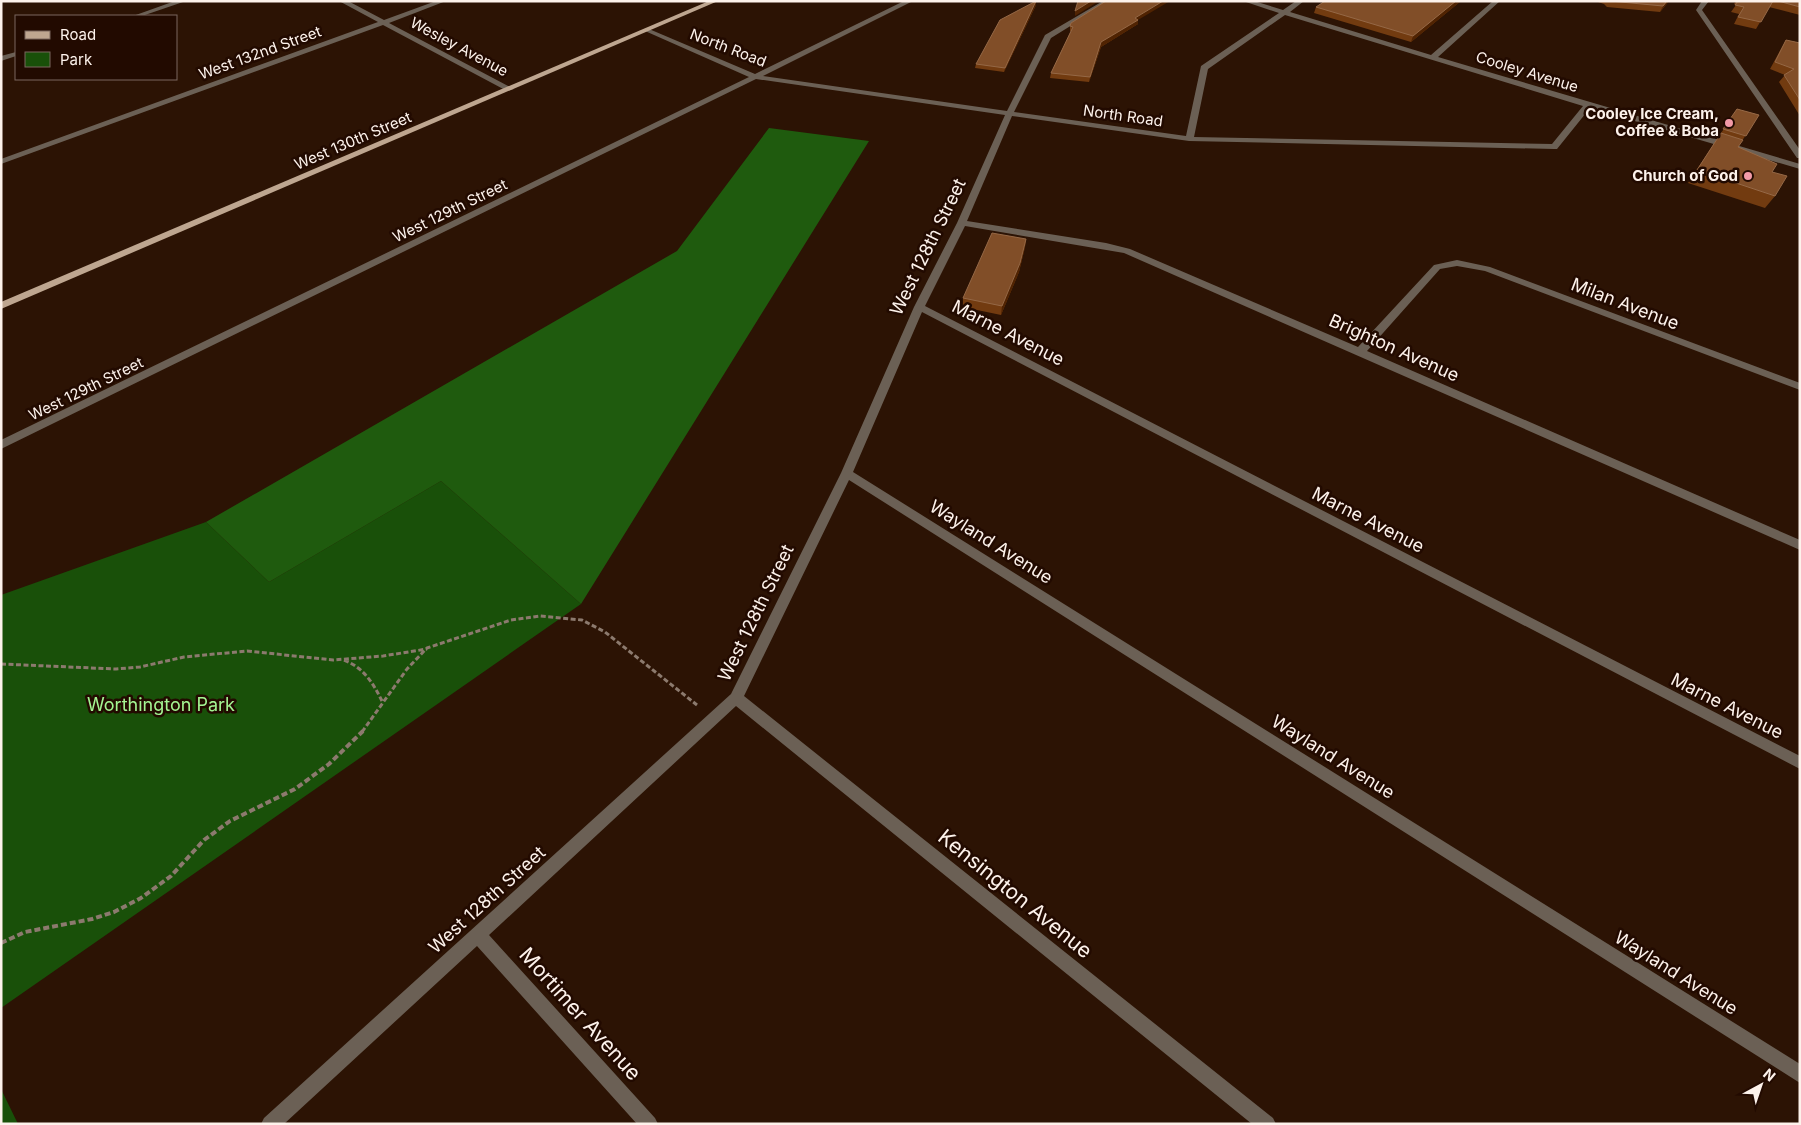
<svg xmlns="http://www.w3.org/2000/svg" width="1801" height="1125" viewBox="0 0 1801 1125" font-family="Inter,sans-serif">
<style>
.green{fill:#195009}
.forest{fill:#1f5b0e}
.lines{fill:none;stroke-linecap:round;stroke-linejoin:round}
.path-far1{stroke:#8c7a6e;stroke-width:3;stroke-dasharray:5 2.5;stroke-linecap:butt}
.path{stroke:#8c7a6e;stroke-width:4;stroke-dasharray:6 3;stroke-linecap:butt}
.minor{fill:#6b6055;fill-rule:evenodd}
.major{fill:#bea690;fill-rule:evenodd}
.wall{fill:#723b10}
.shaded-wall{fill:#502302}
.building{fill:#814e28;stroke:#956846}
.poi-dot{fill:#f39aa7;stroke:#220a00;stroke-width:2}
.labels{text-anchor:middle;stroke-width:5;stroke-linejoin:round;paint-order:stroke}
.far-street-label{font-size:15px;fill:#fdf2eb;stroke:#220a00}
.far-poi-label{font-size:15px;font-weight:bold;fill:#fdf2eb;stroke:#220a00;text-anchor:end}
.street-label{font-size:18px;fill:#fdf2eb;stroke:#220a00}
.park-label{font-size:18px;fill:#a4f592;stroke:#220a00}
.near-street-label{font-size:21px;fill:#fdf2eb;stroke:#220a00}
</style>
<rect width="100%" height="100%" fill="#2c1304"/>
<!-- green -->
<path class="green" d="M441 481 581 604 1 1008V595L206 522 269 582Z
M1 1089 18 1124H1Z"/>
<!-- forest -->
<path class="forest" d="M769 128 869 141 581 604 441 481 269 582 206 522 677 251Z"/>
<g class="lines">
<!-- path-far1 -->
<path class="path-far1" d="M344 660C364 668 373 683 382 701
M1 664 116 669 140 667 184 657 247 651 333 660 383 656 427 649
M362 732 407 669 427 648 511 620 540 616 582 620 605 632 697 705"/>
<!-- path -->
<path class="path" d="M1 943 25 932 92 919 114 912 141 898 171 876 204 840 230 821 295 789 329 764 363 731"/>
<!-- minor -->
<path class="minor" d="M175 1H186L142 16H133Z
M339 1H348L384 20 436 1H446L389 23 514 89 507 91 383 25 1 164V159L378 22Z
M904 1H913L763 76 1007 111 1045 35 1103 1H1111L1051 38 1014 112 1186 136 1201 66 1279 13 1243 1H1254L1283 10 1296 1H1304L1290 12 1431 55 1493 1H1500L1438 57 1800 164V169L1590 108 1557 149H1554L1189 141 1012 116 967 221 1106 243 1130 249 1358 347 1434 265 1457 260 1490 267 1800 383V390L1485 271 1457 266 1440 269 1367 351 1800 540V550L1124 253 965 226 925 306 1800 756V769L922 312 853 472 1800 1064V1083L849 480 744 696 1273 1118 1276 1124H1252L736 706 489 935 655 1118 658 1124H637L477 946 284 1124H261L264 1118 731 694 841 473 914 307 957 223 1005 115 756 79 1 449V440L749 77 645 31V29H649L755 74ZM1285 15 1583 106 1552 144 1194 137 1208 69Z
M1702 1H1709L1702 10 1800 150V158H1797L1696 10Z
M16 52V56L1 61V56Z"/>
<!-- major -->
<path class="major" d="M709 1H718L1 309V302Z"/>
</g>
<!-- wall -->
<path class="wall" d="M1461 1 1411 42 1314 13 1316 7Z
M1595 1H1669L1660 12 1607 7 1604 4Z
M1736 1H1800V15L1769 7 1756 29 1734 24 1739 14 1731 12 1736 5 1734 4Z
M1036 5 1004 72 975 68 976 64Z
M1138 20V24L1101 47 1089 82 1050 78 1051 73 1071 31H1070V26Z
M1786 40 1800 43V116L1779 82 1785 75 1770 69 1782 47Z
M1737 109 1759 115 1738 147 1772 172 1775 196 1765 208 1688 183Z
M1026 239 1025 247 1019 272 1001 315 963 307V298Z"/>
<!-- shaded-wall -->
<path class="shaded-wall" d="M1036 1V5L1004 72 1005 68Z
M1091 1H1099L1075 16V11Z
M1163 1H1170L1138 20V24L1101 47 1089 82 1090 77 1101 42 1135 18Z
M1456 1H1461L1411 42 1413 36Z
M1667 1H1669L1660 12 1663 6Z
M1026 239 1025 247 1019 272 1001 315 1002 306Z"/>
<!-- building -->
<path class="building" d="M1036 1 1005 68 976 64 1000 20Z
M1078 1H1091L1075 11Z
M1106 1H1163L1135 18 1138 20 1101 42 1090 77 1051 73 1073 27 1070 26 1071 23Z
M1325 1H1456L1413 36 1316 7Z
M1610 1H1667L1663 6Z
M1738 1H1773L1761 22 1738 17 1744 7 1735 5Z
M1778 1H1800V7Z
M1786 40 1800 43V100L1784 75 1794 69 1775 62Z
M1737 109 1759 115 1746 136 1723 129Z
M1721 133 1743 140 1738 147 1777 164 1772 172 1787 176 1775 196 1697 170Z
M992 233 1026 239 1020 263 1002 306 963 298Z"/>
<!-- markers -->
<g class="poi-dot">
<circle cx="1729" cy="123" r="5"/>
<circle cx="1748" cy="176" r="5"/>
</g>
<g class="labels">
<!-- far-street labels -->
<g class="far-street-label">
<text transform="translate(459 47) rotate(28)" y="5">Wesley Avenue</text>
<text transform="translate(728 48) rotate(21)" y="5">North Road</text>
<text transform="translate(260 53) rotate(-20)" y="5">West 132nd Street</text>
<text transform="translate(1527 72) rotate(17)" y="5">Cooley Avenue</text>
<text transform="translate(1123 116) rotate(8)" y="5">North Road</text>
<text transform="translate(353 141) rotate(-23)" y="5">West 130th Street</text>
<text transform="translate(450 211) rotate(-26)" y="5">West 129th Street</text>
<text transform="translate(86 389) rotate(-26)" y="5">West 129th Street</text>
</g>
<!-- far-poi labels -->
<g class="far-poi-label">
<text x="1719" y="119">Cooley Ice Cream,<tspan x="1719" dy="17">Coffee &amp; Boba</tspan></text>
<text x="1738" y="181">Church of God</text>
</g>
<!-- street labels -->
<g class="street-label">
<text transform="translate(928 247) rotate(-64)" y="6">West 128th Street</text>
<text transform="translate(1625 304) rotate(21)" y="6">Milan Avenue</text>
<text transform="translate(1008 333) rotate(27)" y="6">Marne Avenue</text>
<text transform="translate(1394 348) rotate(24)" y="6">Brighton Avenue</text>
<text transform="translate(1368 520) rotate(27)" y="6">Marne Avenue</text>
<text transform="translate(991 542) rotate(32)" y="6">Wayland Avenue</text>
<text transform="translate(756 613) rotate(-64)" y="6">West 128th Street</text>
<text transform="translate(1727 706) rotate(27)" y="6">Marne Avenue</text>
<text transform="translate(1333 757) rotate(32)" y="6">Wayland Avenue</text>
<text transform="translate(487 900) rotate(-42)" y="6">West 128th Street</text>
<text transform="translate(1676 973) rotate(32)" y="6">Wayland Avenue</text>
</g>
<!-- park labels -->
<g class="park-label">
<text x="161" y="711">Worthington Park</text>
</g>
<!-- near-street labels -->
<g class="near-street-label">
<text transform="translate(1015 894) rotate(39)" y="7">Kensington Avenue</text>
<text transform="translate(580 1014) rotate(48)" y="7">Mortimer Avenue</text>
</g>
</g>
<!-- border -->
<rect width="1801" height="1125" fill="none" stroke="#fdf2eb" stroke-width="5"/>
<!-- legend -->
<rect x="15" y="15" width="162" height="65" fill="#220a00" stroke="#7a675e"/>
<rect x="25" y="31" width="25" height="8" fill="#bea690" stroke="#7a675e"/>
<text x="60" y="40" font-size="15" fill="#fdf2eb">Road</text>
<rect x="25" y="52" width="25" height="15" fill="#195009" stroke="#7a675e"/>
<text x="60" y="65" font-size="15" fill="#fdf2eb">Park</text>
<!-- north arrow -->
<g transform="translate(1761 1085) rotate(40)" stroke="#220a00" stroke-width="4" paint-order="stroke">
<path d="M0-4L9 19L0 12L-9 19Z" fill="#fdf2eb"/>
<text y="-8" font-size="14" font-weight="bold" text-anchor="middle" fill="#fdf2eb">N</text>
</g>
</svg>
